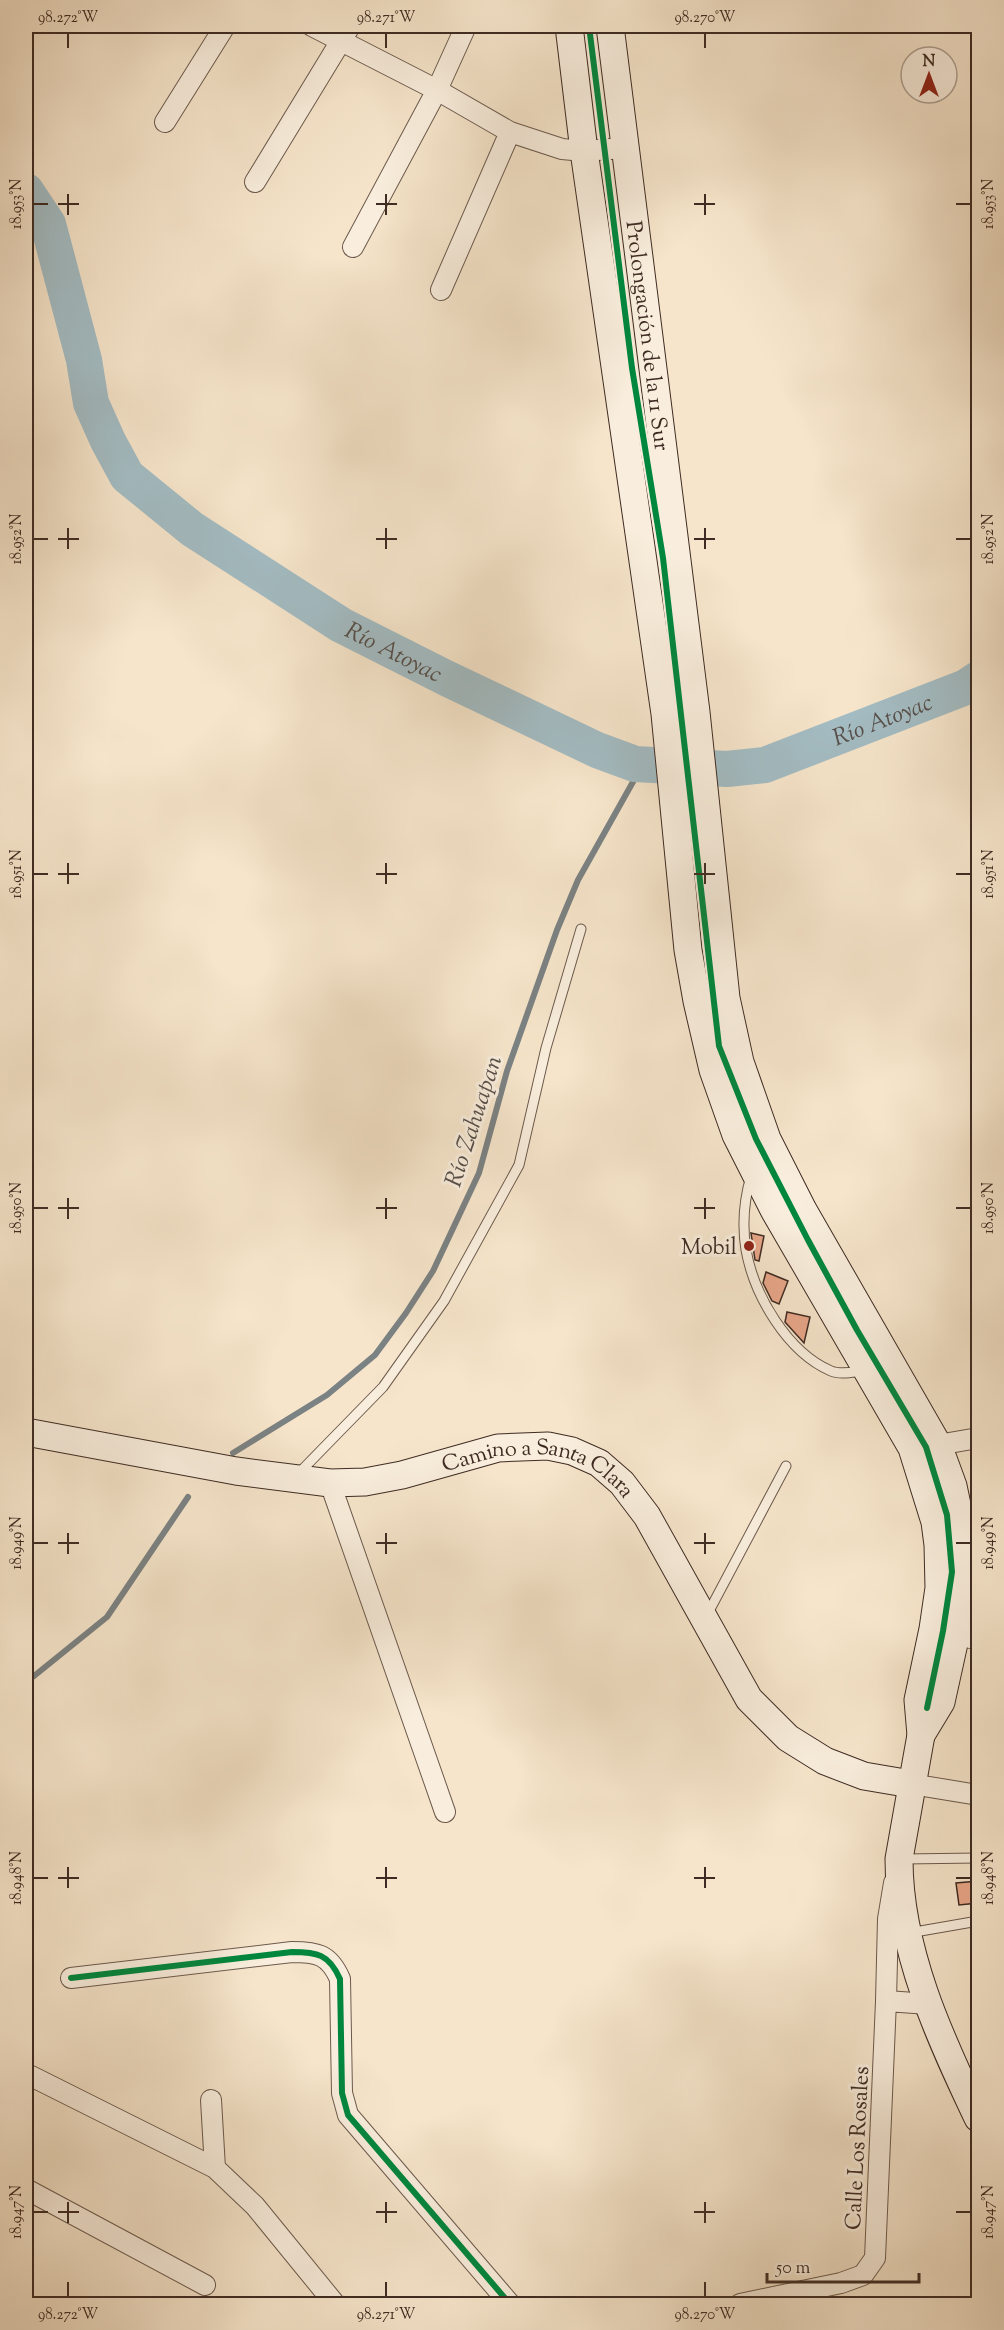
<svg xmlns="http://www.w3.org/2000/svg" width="1004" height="2330" viewBox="0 0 1004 2330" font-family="'Sorts Mill Goudy',serif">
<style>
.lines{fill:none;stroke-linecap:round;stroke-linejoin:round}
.stream{stroke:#7b8283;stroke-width:6}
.river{stroke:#a3bcc3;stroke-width:36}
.building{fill:#e8a789;stroke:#3e2b23;stroke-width:1.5}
.service-casing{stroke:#6c5a4d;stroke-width:11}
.minor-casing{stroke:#6c5a4d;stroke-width:22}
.secondary-casing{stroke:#3e2b23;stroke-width:29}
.service{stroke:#f9eedd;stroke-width:9}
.minor{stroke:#f9eedd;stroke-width:20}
.secondary{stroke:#f9eedd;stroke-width:27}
.cycleway-casing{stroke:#f9eedd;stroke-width:10}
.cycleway{stroke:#00873e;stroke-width:6}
.ticks{fill:none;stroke:#3e2b23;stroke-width:2}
.poi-dot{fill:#8f2418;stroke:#f9eedd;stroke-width:2}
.labels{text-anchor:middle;stroke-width:6;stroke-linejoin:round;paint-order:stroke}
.street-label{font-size:22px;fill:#3e2b23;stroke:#f9eedd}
.poi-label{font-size:22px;fill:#3e2b23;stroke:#f9eedd;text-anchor:end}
.water-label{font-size:24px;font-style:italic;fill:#574f4b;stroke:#f9eedd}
.neatline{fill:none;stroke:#3e2b23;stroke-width:2}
.ticks-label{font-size:15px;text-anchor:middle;fill:#3e2b23}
</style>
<rect width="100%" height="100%" fill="#f6e5cb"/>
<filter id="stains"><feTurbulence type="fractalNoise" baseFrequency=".00333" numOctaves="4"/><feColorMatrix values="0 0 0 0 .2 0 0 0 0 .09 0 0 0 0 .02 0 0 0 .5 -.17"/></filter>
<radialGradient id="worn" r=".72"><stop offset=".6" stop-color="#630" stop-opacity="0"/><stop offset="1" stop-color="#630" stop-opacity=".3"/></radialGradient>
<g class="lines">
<!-- stream -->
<path class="stream" d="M233 1453 327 1395 375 1355 406 1313 433 1271 479 1173 507 1071 557 930 578 880 643 764
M26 1680 34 1676 107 1617 188 1497"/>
<!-- river -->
<path class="river" id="s1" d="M26 191 48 224 84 360 91 403 108 441 127 476 192 529 341 625 446 678 597 750 635 764 727 769 765 765 966 687 978 679"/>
</g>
<!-- building -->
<path class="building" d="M751 1233 764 1236 759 1261 755 1260Z
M766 1272 788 1281 779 1304 772 1301 763 1283Z
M787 1312 810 1317 804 1343 785 1322Z
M978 1881V1903L959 1905 956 1883Z"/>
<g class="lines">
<!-- service casing -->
<g class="service-casing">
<path id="service" d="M751 1176C744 1200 742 1225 746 1250 754 1295 787 1352 831 1371 840 1375 853 1372 863 1371
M297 1475 383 1387 444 1301 519 1165 546 1048 581 929
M707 1615 786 1466
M903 1859 978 1858
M909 1933 978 1921"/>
</g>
<!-- minor casing -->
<g class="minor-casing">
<path id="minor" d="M312 26 437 90 510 132 562 149 584 151 623 148
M165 122 225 26
M255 182 350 26
M353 247 437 90 466 26
M441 290 510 132
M926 1447 978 1438
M330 1483 445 1812
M956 1634 978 1640
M911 1784 978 1795
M71 1978 292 1952C317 1952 329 1954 340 1979L342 2093 348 2115 510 2304
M886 2001 929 2004
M31 2076 215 2168 255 2206 335 2304
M211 2100 215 2168
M26 2189 205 2285
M740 2304 841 2283 863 2275 875 2258 886 2001 888 1919 894 1883"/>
</g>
<!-- secondary casing -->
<g class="secondary-casing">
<g id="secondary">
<path d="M569 26 584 151 665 714 688 950 697 1001 713 1070 736 1135 774 1210 912 1448 935 1522 938 1545 939 1588 933 1629 918 1700 921 1735 899 1859C899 1950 940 2038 978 2118"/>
<path id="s2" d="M610 26 696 712 726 998 740 1062 767 1139 803 1210 938 1445 953 1486 963 1533 964 1580 956 1634 941 1702 921 1735"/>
<path id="s3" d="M26 1432 236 1471 330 1483 365 1482 402 1475 498 1448 548 1446 572 1451 599 1463 622 1483 647 1516 749 1699 788 1738 825 1761 864 1776 911 1784"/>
</g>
</g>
<!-- service -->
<use href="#service" class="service"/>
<!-- minor -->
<use href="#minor" class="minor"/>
<!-- secondary -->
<use href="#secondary" class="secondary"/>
<!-- cycleway casing -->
<g class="cycleway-casing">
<path id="cycleway" d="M589 26 632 368 663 558 719 1046 756 1139 808 1240 857 1330 926 1447 947 1515 952 1572 943 1631 927 1708
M71 1978 292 1952C317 1952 329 1954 340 1979L342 2093 348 2115 510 2304"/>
</g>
<!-- cycleway -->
<use href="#cycleway" class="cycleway"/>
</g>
<!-- ticks -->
<path class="ticks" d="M68 33V48M386 33V48M705 33V48M68 194V215M386 194V215M705 194V215M33 204H48M58 204H79M376 204H397M694 204H715M956 204H971M68 528V549M386 528V549M705 528V549M33 539H48M58 539H79M376 539H397M694 539H715M956 539H971M68 863V884M386 863V884M705 863V884M33 874H48M58 874H79M376 874H397M694 874H715M956 874H971M68 1198V1219M386 1198V1219M705 1198V1219M33 1208H48M58 1208H79M376 1208H397M694 1208H715M956 1208H971M68 1533V1554M386 1533V1554M705 1533V1554M33 1543H48M58 1543H79M376 1543H397M694 1543H715M956 1543H971M68 1867V1888M386 1867V1888M705 1867V1888M33 1878H48M58 1878H79M376 1878H397M694 1878H715M956 1878H971M68 2202V2223M386 2202V2223M705 2202V2223M33 2212H48M58 2212H79M376 2212H397M694 2212H715M956 2212H971M68 2282V2297M386 2282V2297M705 2282V2297"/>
<!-- markers -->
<circle class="poi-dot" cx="749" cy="1246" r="6"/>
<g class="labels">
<!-- street labels -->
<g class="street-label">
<text dy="8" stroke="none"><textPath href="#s2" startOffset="312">Prolongación de la 11 Sur</textPath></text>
<text dy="8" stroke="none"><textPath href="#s3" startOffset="526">Camino a Santa Clara</textPath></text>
<text transform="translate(856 2148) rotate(-87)" y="8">Calle Los Rosales</text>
</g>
<!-- poi labels -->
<g class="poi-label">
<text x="737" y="1254">Mobil</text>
</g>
<!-- water labels -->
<g class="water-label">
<text dy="8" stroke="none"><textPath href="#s1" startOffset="626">Río Atoyac</textPath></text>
<text dy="8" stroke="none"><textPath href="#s1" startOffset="1148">Río Atoyac</textPath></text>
<text transform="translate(473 1121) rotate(-72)" y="8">Río Zahuapan</text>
</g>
</g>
<!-- margin -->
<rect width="1004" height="2330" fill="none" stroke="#f6e5cb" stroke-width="66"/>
<!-- north arrow -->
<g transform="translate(929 75)"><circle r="28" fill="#f9eedd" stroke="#aea093" stroke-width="1.5"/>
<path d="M0-4.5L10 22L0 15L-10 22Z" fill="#8f2418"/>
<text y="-9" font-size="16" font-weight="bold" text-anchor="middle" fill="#3e2b23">N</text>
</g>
<!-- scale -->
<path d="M767 2273v9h152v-9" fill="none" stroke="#3e2b23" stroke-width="3"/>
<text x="776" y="2273" font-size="18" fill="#3e2b23" stroke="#f9eedd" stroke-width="4.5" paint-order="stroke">50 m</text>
<rect x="33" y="33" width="938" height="2264" class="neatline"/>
<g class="ticks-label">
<text x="68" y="22">98.272°W</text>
<text x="386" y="22">98.271°W</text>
<text x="705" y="22">98.270°W</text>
<text transform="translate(16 204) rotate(-90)" y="5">18.953°N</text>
<text transform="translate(988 204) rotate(-90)" y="5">18.953°N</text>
<text transform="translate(16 539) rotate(-90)" y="5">18.952°N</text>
<text transform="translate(988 539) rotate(-90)" y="5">18.952°N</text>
<text transform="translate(16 874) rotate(-90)" y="5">18.951°N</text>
<text transform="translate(988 874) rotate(-90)" y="5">18.951°N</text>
<text transform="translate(16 1208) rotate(-90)" y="5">18.950°N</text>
<text transform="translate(988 1208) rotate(-90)" y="5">18.950°N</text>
<text transform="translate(16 1543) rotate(-90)" y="5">18.949°N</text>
<text transform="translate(988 1543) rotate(-90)" y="5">18.949°N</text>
<text transform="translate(16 1878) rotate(-90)" y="5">18.948°N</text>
<text transform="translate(988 1878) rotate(-90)" y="5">18.948°N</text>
<text transform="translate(16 2212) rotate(-90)" y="5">18.947°N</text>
<text transform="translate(988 2212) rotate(-90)" y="5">18.947°N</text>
<text x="68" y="2319">98.272°W</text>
<text x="386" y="2319">98.271°W</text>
<text x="705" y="2319">98.270°W</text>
</g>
<rect width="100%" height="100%" filter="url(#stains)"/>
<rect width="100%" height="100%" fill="url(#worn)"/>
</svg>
